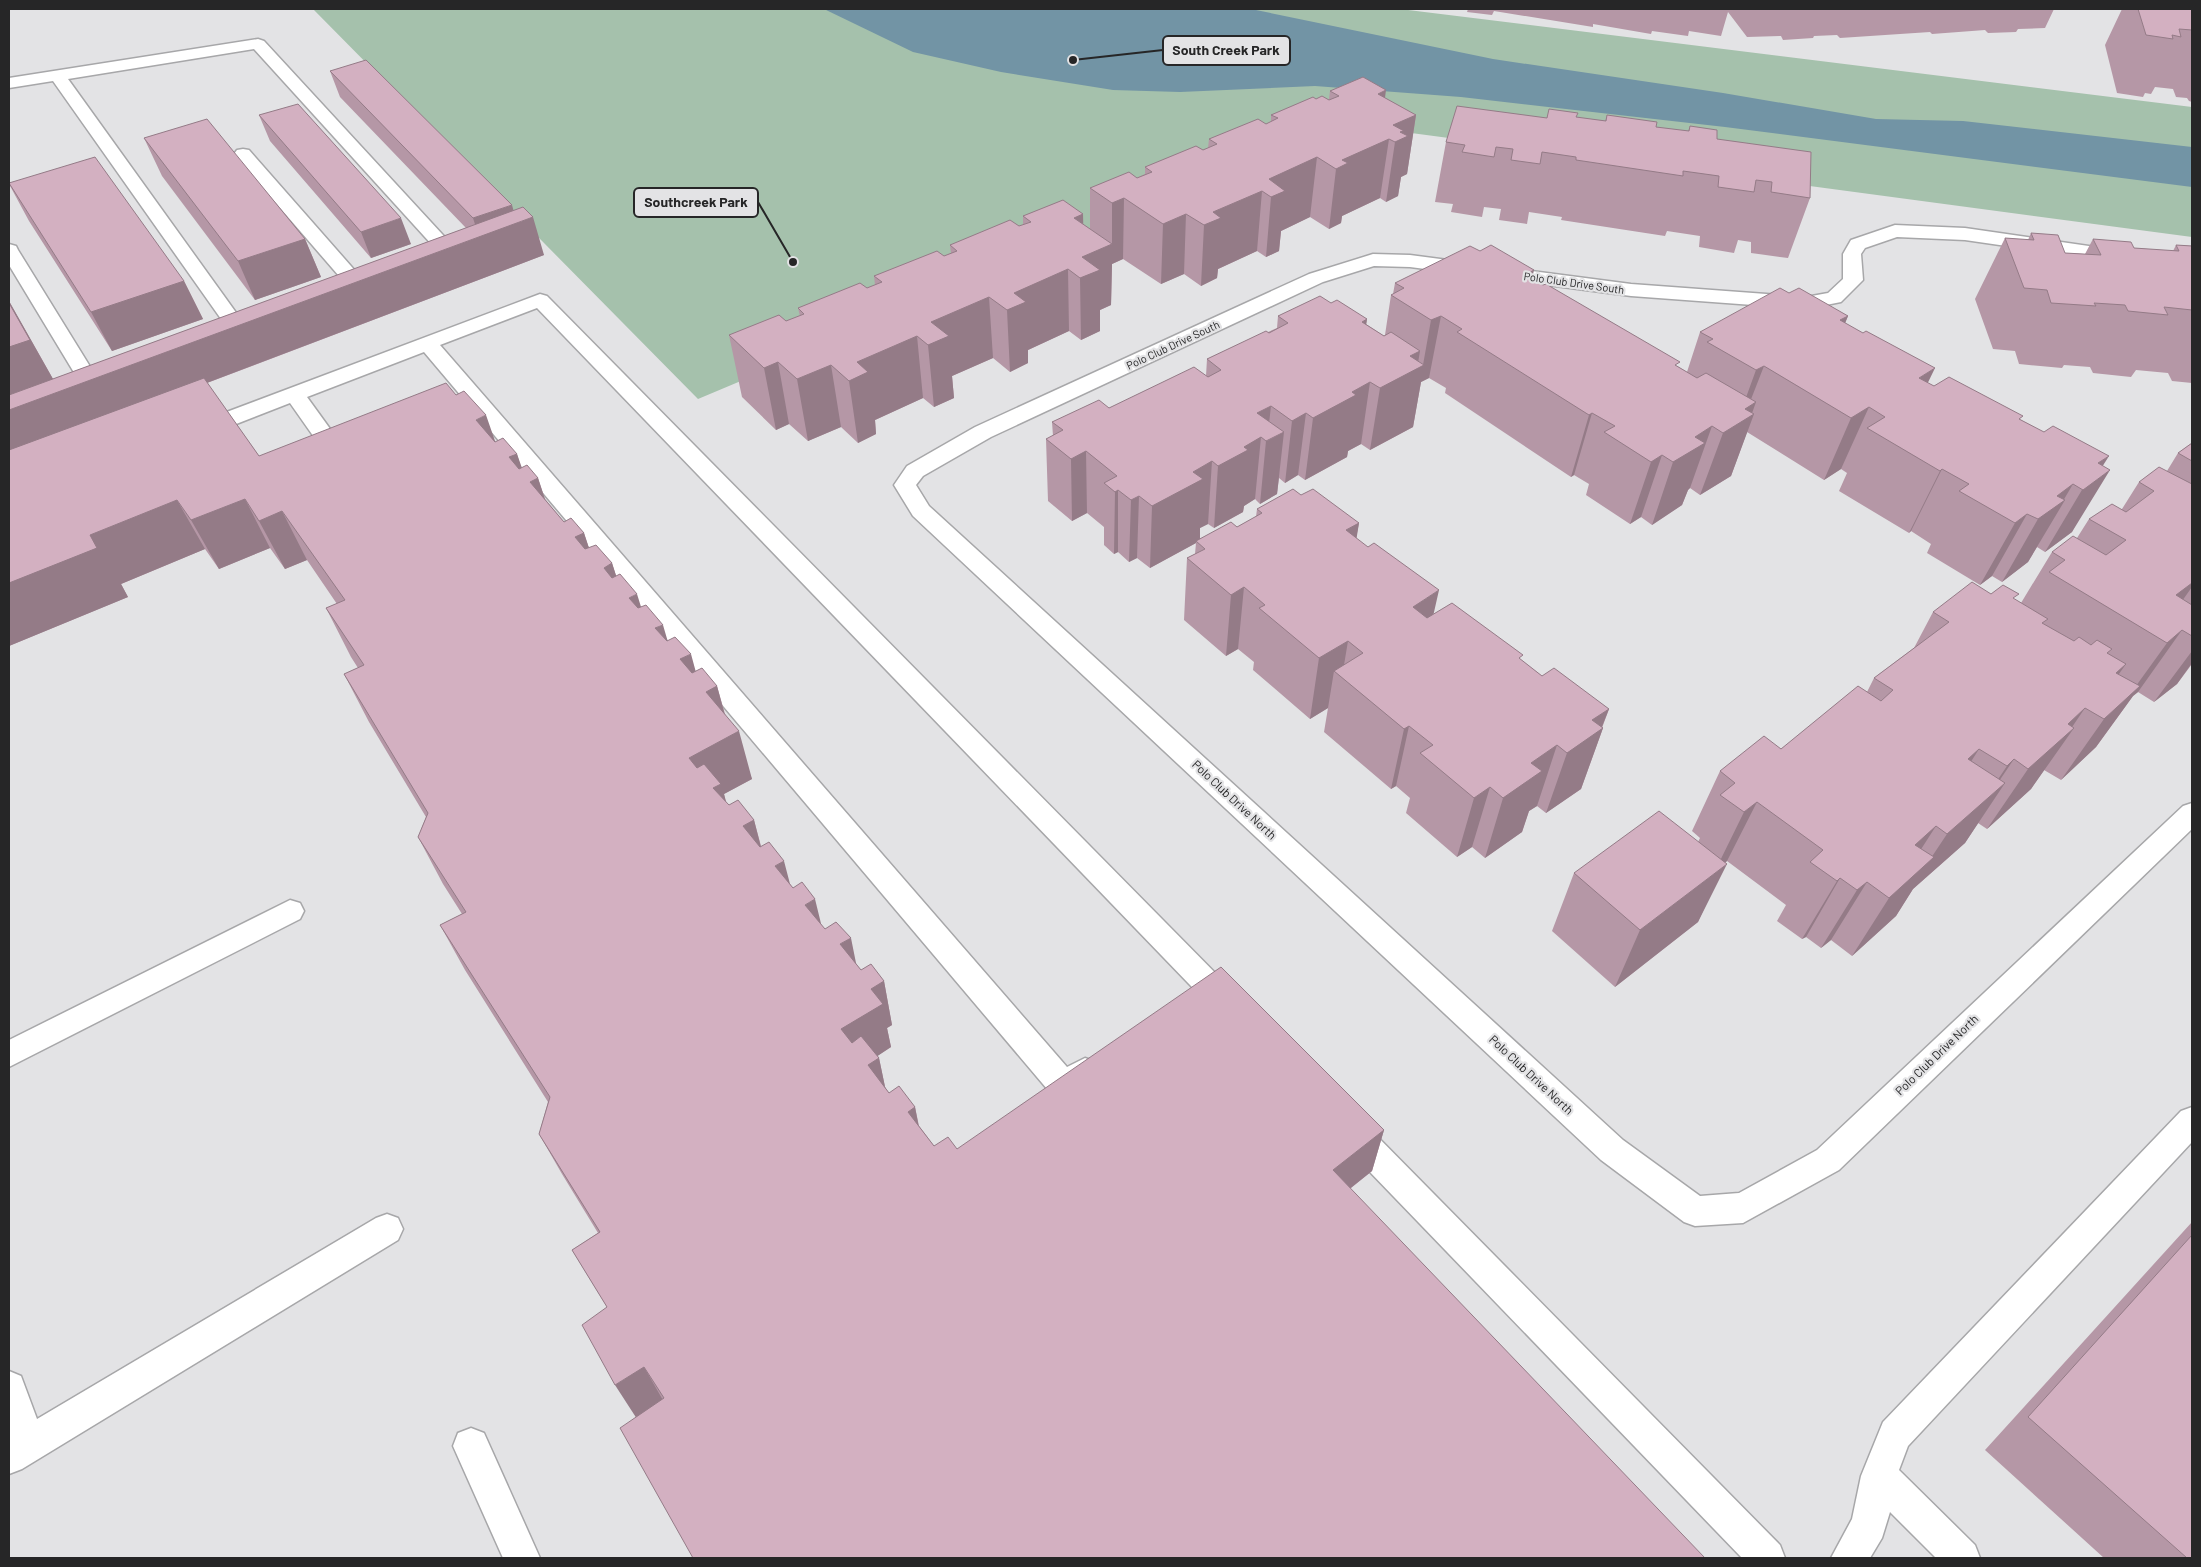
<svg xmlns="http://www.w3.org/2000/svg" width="2201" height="1567" viewBox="0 0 2201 1567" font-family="Barlow,sans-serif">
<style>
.green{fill:#a5c1ac}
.water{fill:#7294a5}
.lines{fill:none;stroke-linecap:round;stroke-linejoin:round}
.lane-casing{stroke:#a7a7a9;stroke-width:3}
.lane{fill:#fff;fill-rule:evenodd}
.wall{fill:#b597a6}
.shaded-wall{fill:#947b87}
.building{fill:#d3b0c1;stroke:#947b87}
.labels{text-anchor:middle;stroke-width:4.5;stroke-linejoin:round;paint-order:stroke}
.far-street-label{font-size:11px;fill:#262627;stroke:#e3e3e5}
.street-label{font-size:12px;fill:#262627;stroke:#e3e3e5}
.leader{fill:none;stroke:#262627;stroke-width:2}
.callout-dot{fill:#262627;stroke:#e3e3e5;stroke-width:2}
.callout{fill:#e3e3e5;stroke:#262627;stroke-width:2}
.callout-label{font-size:14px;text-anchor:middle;font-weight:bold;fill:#262627}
</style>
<rect width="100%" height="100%" fill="#e3e3e5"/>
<!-- green -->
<path class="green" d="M313 9H1400L2192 107V237L1351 125 698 399Z"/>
<!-- water -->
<path class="water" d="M824 9H1251L1493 59 1723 93 1876 119 1963 121 2192 147V187L1725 127 1461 97 1315 86 1180 92 1113 90 1001 72 913 52Z"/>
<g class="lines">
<!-- lane casing -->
<g class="lane-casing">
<path id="lane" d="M258 39 264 41 466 260 457 266H443L440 262 444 258 254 49 68 79 255 339 252 343 245 345 238 343 53 81 9 88V78Z
M243 149 249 150 372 290 375 294 372 298H358L237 158 234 154 237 150Z
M1895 225 1965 228 2192 261V273L1965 240 1897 237 1865 248 1861 254 1863 280 1841 302 1806 309 1631 296 1410 267 1374 266 1323 282 991 437 923 476 916 485 929 506 1623 1140 1700 1196 1739 1193 1817 1150 2183 806 2192 803V829L1839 1170 1743 1223 1695 1226 1684 1222 1601 1160 913 516 894 485 907 466 975 427 1309 274 1373 254 1410 255 1631 284 1806 297 1828 293 1843 279V254L1851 240Z
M9 244 16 246 18 250 107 394 104 399 97 400 90 399 87 394 9 265Z
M540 294 547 296 1237 995 1242 1004 1237 1013 1227 1017 1217 1013 537 308 440 345 1067 1067 1085 1058 1096 1062 1100 1071C1093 1085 1079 1094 1064 1099L1053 1096 424 352 307 397 354 462 351 467 343 469 335 467 290 403 208 435 200 437 192 435 189 430 192 425Z
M290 900 300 903 304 911 300 919 9 1067V1040Z
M2192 1107V1142L1908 1446 1899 1470 1975 1545 1980 1558H1936L1890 1512 1882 1538 1870 1558H1831L1852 1519 1861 1476 1883 1422 2181 1111Z
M1352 1118 1363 1122 1780 1545 1785 1558H1742L1341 1142 1336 1132 1341 1122Z
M387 1214 398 1218 403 1229 398 1240 22 1469 9 1474V1371L21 1376 37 1419 376 1218Z
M471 1428 484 1433 540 1558H503L453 1446 458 1433Z"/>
</g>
<!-- lane -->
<use href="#lane" class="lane"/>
</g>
<!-- wall -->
<path class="wall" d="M1468 9H2054L2045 28 2018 29 2016 32 1988 33 1985 30 1932 34 1930 32 1840 38 1837 35 1814 36 1813 38 1783 40 1781 36 1747 37 1728 12 1721 36 1689 31 1688 36 1652 31 1651 34 1593 24V27L1494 11 1492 15 1467 12Z
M2122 9H2192V102L2189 101 2187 98 2176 97 2173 89 2155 87 2151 94 2145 93 2143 97 2117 93 2105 45Z
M330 71 513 211 544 255 207 383 259 456 495 442 517 454 521 468 538 478 545 499 564 522 584 533 589 548 612 563 616 576 667 641 695 671 717 686 725 714 752 779 724 794 726 803 729 805 754 820 761 846 821 925 861 970 884 981 892 1025 887 1028 891 1047 877 1056 879 1058 885 1087 889 1093 915 1107 919 1126 934 1146 957 1149 1384 1130 1372 1171 1351 1188 636 1417 607 1307 572 1250 598 1233 562 1174 539 1134 548 1102 465 970 440 925 462 914 443 884 418 837 426 817 369 722 344 674 358 668 351 657 326 608 337 604 307 560 285 569 270 548 219 569 205 549 121 584 128 597 9 646V301L53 379 466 228 340 97Z
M1330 91 1385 98 1416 115 1407 174 1401 177 1398 196 1386 202 1380 198 1342 216 1341 223 1329 229 1310 217 1281 231 1279 251 1266 257 1257 251 1218 269 1217 278 1201 286 1184 274 1161 284 1123 259 1112 264 1111 305 1100 310V331L1081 340 1069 331 1028 350V363L1010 372 993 358 952 376 954 398 934 407 923 398 875 420 876 434 858 443 841 427 808 441 789 424 776 430 742 397 729 335 786 321 800 316 798 308 867 288 875 285 874 276 944 256 951 253 950 245 1019 226 1023 225V216L1083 214V224L1090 229V188L1137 178 1145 174V167L1208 148 1209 139 1266 124 1271 122V115L1316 99H1329Z
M259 115 411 244 371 258 270 141Z
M1607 115 1656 127 1688 131 1690 126 1717 139 1810 198 1788 258 1751 253V242L1738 240 1734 253 1699 247 1700 236 1667 231 1665 236 1561 220 1562 217 1529 212 1527 224 1499 220 1501 209 1484 207 1482 217 1451 212 1453 204 1435 202 1446 142 1547 118 1576 117 1605 121Z
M144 138 305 239 321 277 255 300 162 176Z
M9 184 184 281 203 319 112 351 29 221Z
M2031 233 2065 253 2085 254 2093 239 2134 248 2173 251 2176 245 2192 246V383L2172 381 2168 373 2136 370 2131 377 2093 373 2090 367 2064 365 2062 368 2019 364 2015 351 1993 349 1975 299 2005 238 2028 240Z
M1532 279 1687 372 1700 332 1789 293 1848 316 1845 323 1927 383 1934 386 2021 420 2103 466 2072 532 2045 552 2037 547 2028 562 2002 582 1992 576 1980 585 1927 553 1931 544 1911 531 1909 533 1839 491 1847 473 1841 469 1824 480 1747 432 1731 476 1700 495 1690 488 1688 490 1682 505 1652 525 1641 517 1630 524 1586 495 1589 484 1574 475 1571 477 1445 393 1446 388 1429 378 1421 382 1413 427 1370 450 1361 444 1348 451 1347 457 1305 480 1298 475 1285 483 1279 478 1277 494 1260 504 1255 499 1244 506 1243 512 1214 528 1208 524 1200 528V539L1237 527 1256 517 1257 509 1301 495 1359 523 1356 538 1433 615 1521 660 1542 676 1609 709 1602 728H1603L1581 789 1546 813 1537 806 1529 811 1522 832 1485 858 1472 847 1457 857 1406 813 1410 798 1396 786 1391 789 1324 732 1328 708 1310 719 1253 670 1254 662 1238 649 1226 656 1184 620 1187 558 1195 554 1196 543 1150 568 1137 558 1129 562 1118 552 1114 554 1104 545V527L1087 513 1072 521 1048 501 1046 439 1053 436 1052 422 1109 408 1206 376 1207 359 1277 328 1278 316 1331 303 1367 319 1366 324 1384 336 1385 335 1391 295 1393 294 1395 283Z
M2192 443V664L2177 684 2154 702 2138 692 2133 696 2096 747 2061 780 2044 770 2031 789 1987 829 1978 823 1965 843 1913 889 1896 916 1852 956 1831 940 1821 948 1806 937 1802 939 1777 921 1786 905 1727 861 1725 863 1698 922 1615 987 1552 931 1574 873 1698 842 1700 838 1692 831 1720 771 1781 749 1867 692 1874 678 1914 648 1933 612 1991 594 2015 600 2021 603 2052 552 2077 538 2089 519 2122 509 2139 482 2167 471 2178 453Z
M2192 1222V1558H2104L1985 1450Z"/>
<!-- shaded-wall -->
<path class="shaded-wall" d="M1386 90 1379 143 1389 139 1380 198 1342 216 1341 223 1329 229 1336 169 1342 160 1378 94Z
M1416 115 1407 174 1401 177 1398 196 1386 202 1395 142 1393 125Z
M1317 157 1310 217 1281 231 1279 251 1266 257 1271 197 1269 179Z
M1262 191 1257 251 1218 269 1217 278 1201 286 1204 225 1213 212Z
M1124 198 1123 259 1112 264 1111 305 1100 310V331L1081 340 1080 278 1074 218 1083 214 1084 256 1112 244V203Z
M512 205 517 223 533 217 544 255 9 458V410L479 237 473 218Z
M1186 214 1184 274 1161 284 1163 224Z
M401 218 411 244 371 258 361 232Z
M305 239 321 277 255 300 238 261Z
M1068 269 1069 331 1028 350V363L1010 372 1007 310 1014 293Z
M1534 270 1520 332 1525 275Z
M184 281 203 319 112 351 91 312Z
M989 297 993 358 952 376 954 398 934 407 928 345 931 322Z
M9 301 53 379 9 395Z
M1441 316 1429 378 1421 382 1413 427 1370 450 1380 388 1410 356 1420 351 1417 369 1423 365 1431 320Z
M1848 316 1823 377 1840 320Z
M1367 319 1358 381 1362 322Z
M917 336 923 398 875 420 876 434 858 443 849 381 857 362Z
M778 362 789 424 776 430 764 368Z
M831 365 841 427 808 441 797 379Z
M1764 366 1748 407 1756 402 1751 416 1754 414 1731 476 1700 495 1723 433 1736 425 1756 370Z
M1935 368 1905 430 1919 378Z
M1370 382 1361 444 1348 451 1347 457 1305 480 1313 418 1352 392Z
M1271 406 1267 441 1284 432 1277 494 1260 504 1266 441 1261 437 1255 499 1244 506 1243 512 1214 528 1218 466 1244 447 1257 413Z
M1869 407 1841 469 1824 480 1851 418Z
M1306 413 1298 475 1285 483 1292 421Z
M1592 413 1574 475 1571 477 1589 415Z
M486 415 503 464 476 420Z
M1712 426 1690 488 1688 490 1682 505 1652 525 1673 462 1695 437Z
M1086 451 1087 513 1072 521 1071 459Z
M517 454 534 502 509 457Z
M1662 455 1641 517 1630 524 1651 462Z
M2109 456 2092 483 2110 470 2072 532 2045 552 2098 463Z
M1212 461 1208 524 1200 528V541H1196V543L1150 568 1152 506 1193 472Z
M1942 469 1911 531 1909 533 1940 471Z
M538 478 554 527 530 482Z
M2073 484 2063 501 2065 500 2028 562 2002 582 2038 519 2057 496Z
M1118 490V552L1114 554 1115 492Z
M1139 496 1137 558 1129 562 1131 500Z
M245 499 270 548 219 569 191 520Z
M177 500 205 549 121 584 128 597 9 646V583L90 535Z
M282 511 307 560 285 569 259 521Z
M2027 514 1992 576 1980 585 2015 523Z
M1359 523 1349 585 1346 530Z
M584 533 600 582 575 537Z
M612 563 628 612 604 568Z
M2192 583V587L2157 636 2176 595Z
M1244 587 1238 649 1226 656 1231 595Z
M1439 590 1425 652 1413 607Z
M637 594 652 642 629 598Z
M663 625 677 673 655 628Z
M2182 630 2138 692 2133 696 2096 747 2061 780 2104 719 2128 697 2167 643Z
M1348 641 1342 677 1334 671 1328 708 1310 719 1319 658Z
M2192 651V663L2177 684 2154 702Z
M691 654 704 702 680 659Z
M2126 664 2092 712 2116 673Z
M717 686 730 734 706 692Z
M2085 708 2068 733 2074 728 2031 789 1987 829 2028 769 2068 724Z
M1609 709 1601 729 1603 728 1581 789 1546 813 1567 753 1592 720Z
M1409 726 1396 786 1391 789 1404 729Z
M739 731 752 779 724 794 734 831 689 758Z
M1557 745 1537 806 1529 811 1522 832 1485 858 1503 798 1531 763Z
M1979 749 1941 809 1968 759Z
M2014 759 1987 799 2005 783 1965 843 1913 889 1896 916 1852 956 1889 898 1929 861 1947 834 1982 803 2007 766Z
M1490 787 1472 847 1457 857 1474 798Z
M1757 802 1727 861 1715 871 1744 812Z
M754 820 766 867 743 826Z
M1936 826 1898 885 1915 845Z
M784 861 796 907 775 866Z
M1727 864 1698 922 1615 987 1640 930Z
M1840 878 1806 937 1802 939 1837 881Z
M1867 882 1831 940 1821 948 1857 890Z
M815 899 826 944 805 905Z
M851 938 860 983 840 944Z
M884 981 892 1025 887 1028 891 1047 852 1073 841 1029 871 989Z
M879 1058 888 1101 868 1065Z
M915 1107 923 1149 908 1112Z
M1384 1130 1372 1171 1323 1210 1333 1170Z
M644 1367 664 1402 637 1419 615 1385Z"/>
<!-- building -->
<path class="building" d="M2138 9H2192V30L2179 29 2181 37 2172 35 2173 39 2146 35Z
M366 60 512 205 473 218 330 71Z
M1363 77 1386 90 1378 94 1416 115 1393 125 1404 131 1400 132 1408 136 1395 142 1389 139 1342 160 1348 163 1336 169 1317 157 1269 179 1285 191 1271 197 1262 191 1213 212 1221 218 1204 225 1186 214 1163 224 1124 198 1112 203 1090 188 1129 172 1137 178 1152 172 1145 167 1196 146 1203 150 1217 144 1209 139 1258 119 1266 124 1278 118 1271 115 1313 97 1316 99 1322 96 1329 100 1339 96 1330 91Z
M298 104 401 218 361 232 259 115Z
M1457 106 1547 118 1549 109 1578 113 1576 117 1606 121 1607 115 1657 122 1656 127 1689 131 1690 126 1717 130V139L1811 152 1810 198 1771 192 1772 182 1756 180 1754 192 1718 187 1719 176 1683 171V176L1576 160V157L1542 152 1540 164 1511 160 1513 149 1496 147 1494 157 1462 152 1465 145 1446 142Z
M207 119 305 239 238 261 144 138Z
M95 157 184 281 91 312 9 183Z
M1063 200 1083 214 1074 218 1112 244 1082 257 1100 270 1080 278 1068 269 1014 293 1026 302 1007 310 989 297 931 322 949 336 928 345 917 336 857 362 868 372 849 381 831 365 797 379 778 362 764 368 729 335 779 315 786 321 804 314 798 308 860 283 867 288 882 282 874 276 937 251 944 256 957 251 950 245 1010 220 1019 226 1031 222 1023 216Z
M523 207 533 217 9 410V395Z
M2031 233 2058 235 2065 253 2101 255 2093 239 2131 242 2134 248 2179 251 2176 245 2192 246V310L2164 307 2168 315 2128 311 2125 305 2094 303 2096 306 2051 303 2047 290 2024 288 2005 238 2034 240Z
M1491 245 1534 270 1525 275 1543 285 1546 284 1680 362 1675 365 1697 378 1706 373 1756 402 1745 409 1754 414 1723 433 1712 426 1695 437 1705 443 1673 462 1662 455 1651 462 1604 432 1615 426 1592 413 1589 415 1457 332 1462 329 1441 316 1431 320 1391 295 1404 288 1395 283 1470 246 1480 251Z
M1780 288 1789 293 1799 288 1848 316 1840 320 1863 333 1866 331 1935 368 1919 378 1934 386 1949 377 2023 416 2019 419 2044 432 2053 426 2109 456 2098 463 2110 470 2083 490 2073 484 2057 496 2065 500 2038 519 2027 514 2015 523 1959 491 1969 484 1942 469 1940 471 1867 428 1885 417 1869 407 1851 418 1764 366 1756 370 1707 342 1713 339 1700 332Z
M1320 296 1331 303 1337 300 1367 319 1362 322 1384 336 1391 332 1420 351 1410 356 1424 365 1380 388 1370 382 1352 392 1356 395 1313 418 1306 413 1292 421 1271 406 1257 413 1284 432 1266 441 1261 437 1244 447 1248 450 1218 466 1212 461 1193 472 1203 479 1152 506 1139 496 1131 500 1118 490 1115 492 1104 483 1117 476 1086 451 1071 459 1046 439 1063 430 1052 422 1099 400 1109 408 1194 367 1208 377 1221 370 1207 359 1266 331 1269 333 1288 323 1278 316Z
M9 303 30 340 9 347Z
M204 378 259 456 446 383 456 395 464 391 486 415 476 420 495 442 503 438 517 454 509 457 519 469 527 465 538 478 530 482 564 522 571 518 584 533 575 537 585 549 596 545 612 563 604 568 612 578 620 574 637 594 629 598 638 608 646 605 663 625 655 628 667 641 675 637 691 654 680 659 692 673 702 668 717 686 706 692 739 731 689 758 697 768 704 764 721 784 713 788 729 805 738 800 754 820 743 826 760 847 769 842 784 861 775 866 793 888 802 882 815 899 805 905 825 929 836 922 851 938 840 944 861 970 871 964 884 981 871 989 883 1004 841 1029 852 1043 861 1036 879 1058 868 1065 889 1093 899 1086 915 1107 908 1112 934 1146 948 1137 957 1149 1221 967 1384 1130 1333 1170 1705 1558H693L620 1428 664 1398 644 1367 615 1385 582 1325 607 1307 572 1250 600 1232 539 1134 550 1097 440 925 466 912 418 837 428 813 344 674 364 665 326 608 345 600 282 511 259 521 245 499 191 520 177 500 90 535 97 548 9 583V450Z
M2192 443V461L2178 453Z
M2159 467 2192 484V583L2176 595 2192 605V636L2182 630 2167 643 2049 572 2065 560 2052 552 2073 536 2106 555 2126 540 2089 519 2112 504 2126 512 2154 491 2139 482Z
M1293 489 1301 495 1313 489 1359 523 1346 530 1368 547 1374 543 1439 590 1413 607 1427 618 1452 603 1523 655 1519 658 1542 676 1554 668 1609 709 1592 720 1603 728 1567 753 1557 745 1531 763 1542 771 1503 798 1490 787 1474 798 1420 753 1433 745 1409 726 1404 729 1334 671 1363 653 1348 641 1319 658 1259 608 1265 605 1244 587 1231 595 1187 558 1205 549 1196 541 1231 522 1237 527 1262 513 1257 509Z
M1972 582 1991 594 2003 585 2019 594 2013 598 2048 619 2042 623 2074 641 2079 637 2091 645 2097 640 2112 649 2107 653 2126 664 2116 673 2140 686 2104 719 2085 708 2068 724 2074 728 2028 769 2014 759 2007 766 1979 749 1968 759 2005 783 1947 834 1936 826 1915 845 1934 857 1889 898 1867 882 1857 890 1840 878 1837 881 1810 862 1823 850 1757 802 1744 812 1720 795 1735 783 1720 771 1764 736 1781 749 1858 686 1881 701 1893 690 1874 678 1949 622 1933 612Z
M1659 811 1727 864 1640 930 1574 873Z
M2192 1235V1558H2187L2028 1417Z"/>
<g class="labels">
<!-- far-street labels -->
<g class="far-street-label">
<text transform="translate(1574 283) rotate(8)" y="4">Polo Club Drive South</text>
<text transform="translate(1173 345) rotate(-25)" y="4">Polo Club Drive South</text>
</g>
<!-- street labels -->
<g class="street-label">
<text transform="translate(1234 800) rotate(43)" y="4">Polo Club Drive North</text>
<text transform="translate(1937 1055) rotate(-44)" y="4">Polo Club Drive North</text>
<text transform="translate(1531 1075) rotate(43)" y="4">Polo Club Drive North</text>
</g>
</g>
<!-- callouts -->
<path class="leader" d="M1073 60L1163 50M793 262L758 202"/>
<g class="callout-dot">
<circle cx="1073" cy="60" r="5"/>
<circle cx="793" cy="262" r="5"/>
</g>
<g class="callout">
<rect x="1163" y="36" width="127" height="29" rx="5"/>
<rect x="634" y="188" width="124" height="29" rx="5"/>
</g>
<g class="callout-label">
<text x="1226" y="55">South Creek Park</text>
<text x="696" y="207">Southcreek Park</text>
</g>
<!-- border -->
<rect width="2201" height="1567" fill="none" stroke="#262627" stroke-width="20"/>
</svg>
